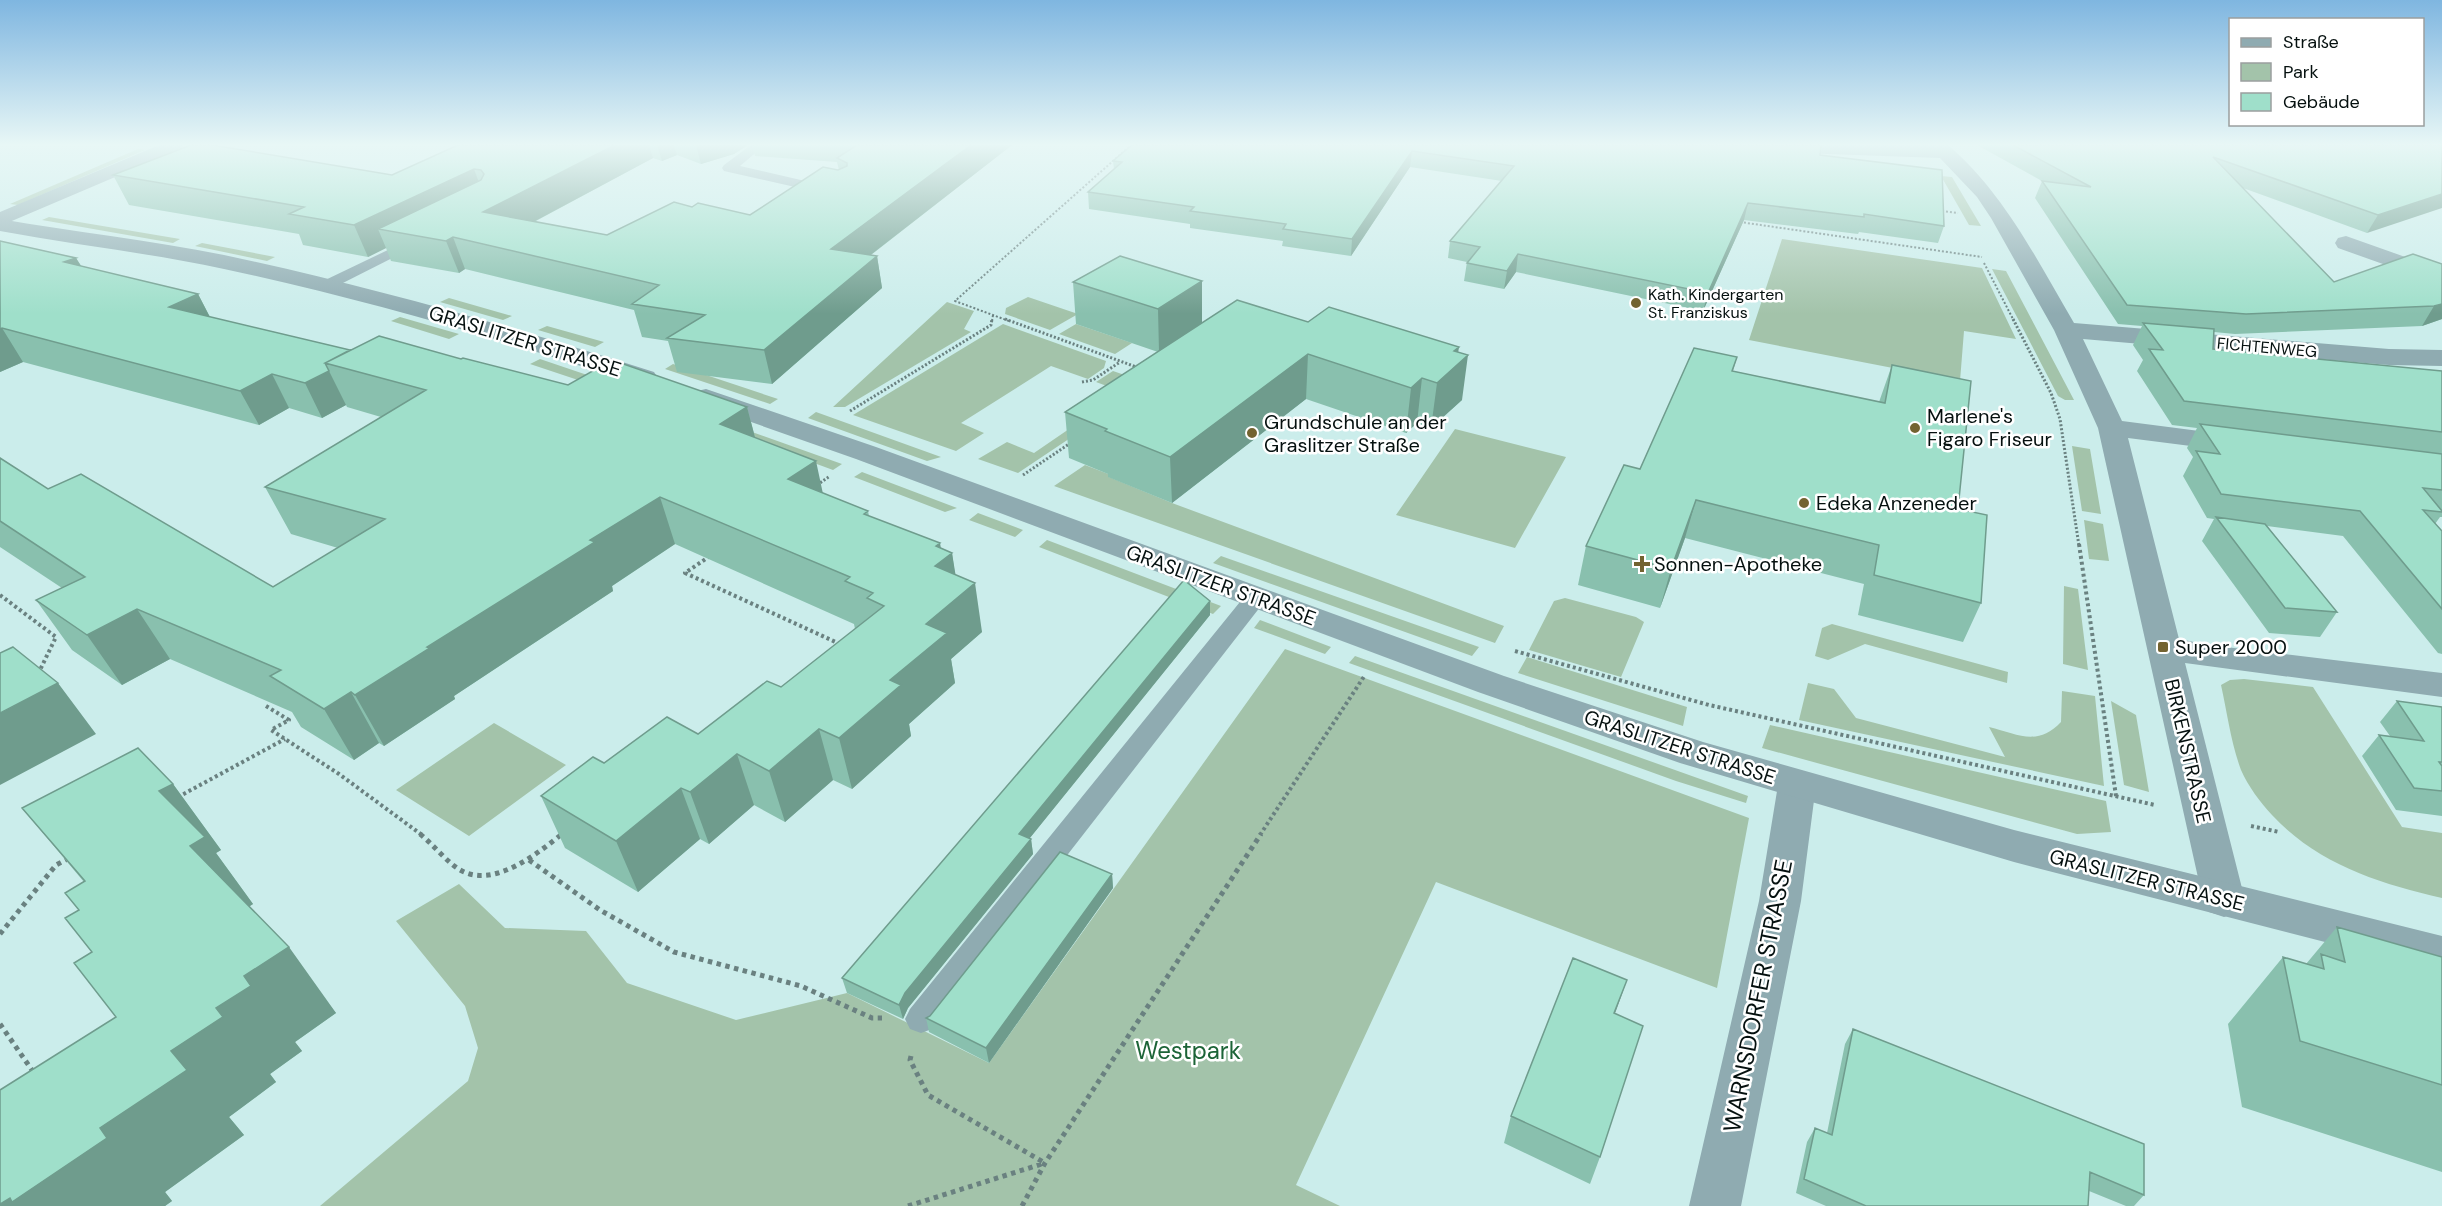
<svg xmlns="http://www.w3.org/2000/svg" width="2442" height="1206" viewBox="0 0 2442 1206" font-family="'DM Sans',sans-serif">
<style>
.green{fill:#a3c3aa}
.lines{fill:none;stroke-linecap:round;stroke-linejoin:round}
.path-far3{stroke:#6a8180;stroke-width:2;stroke-dasharray:2 2;stroke-linecap:butt}
.path-far2{stroke:#6a8180;stroke-width:3;stroke-dasharray:2 2;stroke-linecap:butt}
.path-far1{stroke:#6a8180;stroke-width:4;stroke-dasharray:3 3;stroke-linecap:butt}
.path{stroke:#6a8180;stroke-width:5;stroke-dasharray:4.5 4.5;stroke-linecap:butt}
.service{fill:#8fabb1;fill-rule:evenodd}
.minor{fill:#8fabb1;fill-rule:evenodd}
.tertiary{fill:#8fabb1;fill-rule:evenodd}
.wall{fill:#89c0ae}
.shaded-wall{fill:#6f9c8d}
.building{fill:#9fdfca;stroke:#6f9c8d;stroke-width:1.5}
.poi-dot{fill:#736330;stroke:#fff;stroke-width:2}
.labels{text-anchor:middle;stroke-width:5;stroke-linejoin:round;paint-order:stroke}
.far-poi-label{font-size:16px;fill:#05100f;stroke:#fff;text-anchor:start}
.far-street-label{font-size:16px;fill:#05100f;stroke:#fff}
.street-label{font-size:20px;fill:#05100f;stroke:#fff}
.poi-label{font-size:20px;fill:#05100f;stroke:#fff;text-anchor:start}
.near-street-label{font-size:24px;fill:#05100f;stroke:#fff}
.near-park-label{font-size:24px;fill:#1c6437;stroke:#fff}
</style>
<rect width="100%" height="100%" fill="#cbedeb"/>
<!-- green -->
<path class="green" d="M138 149 145 150 18 205 10 204Z
M1941 176 1952 177 1981 226 1969 225Z
M49 217 180 239 173 243 42 220Z
M1782 239 1982 268 2016 339 1964 331 1960 381 1749 340Z
M202 243 275 257 267 261 195 246Z
M1992 269 2006 271 2074 400H2065L2058 396Z
M1028 297 1078 314 1050 330 1005 314 1006 308Z
M449 298 512 316 503 320 440 302Z
M947 302 974 311 964 329 971 332 845 407H833Z
M400 317 459 334 449 339 391 321Z
M1003 324 1106 361 1104 368 1088 379 1051 366 961 423 984 433 956 451 853 415Z
M1076 324 1132 343 1115 354 1059 334Z
M547 326 604 342 595 347 538 330Z
M540 359 599 379 590 384 530 364Z
M673 364 778 399 770 404 665 369Z
M1113 371 1145 382 1142 390 1018 473 978 459 1007 442 1034 453 1123 392 1096 382Z
M816 412 941 457 927 461 808 418Z
M1455 429 1566 457 1515 548 1396 515Z
M752 432 842 464 833 470 744 437Z
M2072 446 2090 449 2101 514 2082 511Z
M1085 465 1111 475 1109 477 1172 503 1504 626 1495 643 1054 486Z
M862 472 957 508 945 512 854 477Z
M978 513 1023 530 1015 537 969 520Z
M2084 520 2103 524 2109 561 2089 559Z
M1047 540 1221 606 1213 614 1039 547Z
M1221 556 1479 647 1472 656 1213 563Z
M2064 586 2078 589 2088 670 2063 664Z
M1565 598 1636 617 1644 622 1621 677 1529 650 1554 601Z
M1260 620 1331 647 1325 654 1254 628Z
M1832 624 2008 672 2007 683 1865 644 1828 660 1815 656 1822 628Z
M1285 649 1749 818 1717 988 1436 882 1296 1185 1340 1206H320L468 1081 478 1048 465 1006 396 921 459 884 505 928 586 931 627 983 736 1020 847 993 989 1063Z
M1355 656 1748 796 1746 803 1676 781 1349 663Z
M1527 657 1687 707 1683 726 1518 673Z
M2244 679 2313 687 2402 827 2442 833V898C2378 883 2318 864 2272 815 2260 802 2248 786 2241 770 2231 743 2227 712 2221 685L2230 680Z
M1808 683 1834 689 1856 718 2005 757 1989 727C2018 734 2037 747 2061 722L2062 691 2095 696 2104 786 1799 720Z
M2111 701 2136 715 2149 792 2124 785Z
M494 723 566 765 469 836 396 790Z
M1770 725 2106 801 2111 832 2077 834 1762 748Z"/>
<g class="lines">
<!-- path-far3 -->
<path class="path-far3" d="M1942 211 1958 213
M1740 222 1982 257
M1984 263 2014 321
M992 321 993 315
M1009 321 955 301 1131 145"/>
<!-- path-far2 -->
<path class="path-far2" d="M1005 319 1139 368
M2013 319 2051 393 2060 419 2079 546
M1082 382 1093 380 1120 362
M850 411 991 325 992 319
M1023 475 1072 442
M817 485 830 476"/>
<!-- path-far1 -->
<path class="path-far1" d="M2079 544 2116 796
M710 556 685 573 842 645
M0 595 56 637 39 672
M1515 651 1709 705 2155 805
M266 706 289 720 271 730 339 774 422 835
M178 797 285 739
M2251 826 2279 832
M560 835 563 833
M1260 835 1365 675"/>
<!-- path -->
<path class="path" d="M420 834C433 844 448 864 462 871 495 888 538 853 562 834
M529 860 600 910 674 952 801 986 872 1018H882
M0 934 56 865 69 858
M0 1024 34 1073
M911 1056 910 1060 928 1095 1045 1163
M908 1206 1045 1163
M1022 1206 1045 1163 1261 834"/>
<!-- service -->
<path class="service" d="M751 145H765L740 166 831 187 833 190 826 194 724 171 722 168 724 165Z
M415 237 420 238 422 241 420 244 331 289 325 291 317 286 319 283Z
M1256 590 1264 592 1267 597 1264 602 932 1029 921 1033 910 1029 905 1019 910 1009 1248 592Z"/>
<!-- minor -->
<path class="minor" d="M159 145H183L181 149 0 226V212Z
M1735 145H1948C2004 193 2037 260 2074 323L2389 349 2442 350V366L2389 365 2083 339 2122 421 2238 436 2248 438 2252 444 2248 450 2238 452 2128 438 2179 639 2209 645 2442 673V697L2185 663 2245 900 2239 912 2224 917 2209 912 2203 900 2098 428 2054 330 1991 218 1977 197 1940 158 1744 151 1737 149Z
M2346 236 2442 270V285L2338 248 2335 243 2338 238Z
M1797 771 1811 775 1816 785 1801 901 1741 1206H1689L1759 901 1778 785 1783 775Z"/>
<!-- tertiary -->
<path class="tertiary" d="M0 219C75 232 150 240 224 255 370 286 513 327 654 372L658 378 654 384 645 386 636 384C500 339 364 299 224 269 150 253 75 245 0 231Z
M706 389 876 447 1504 676 1703 742 2014 830 2442 936V972L2014 862 1680 763 1478 692 856 459 697 403 693 397 697 391Z"/>
</g>
<!-- wall -->
<path class="wall" d="M458 145H748L734 154 701 164 677 155 662 161 653 158 534 222 607 235 692 207 750 215 839 170 837 162 755 156 753 145H1012L871 255 877 256 882 288 772 384 677 372 668 341 642 337 634 310 465 269 459 273 391 261 386 248 368 257 303 245 299 234 129 205 113 175H392Z
M1132 145 1820 155 1944 226 1938 243 1859 232 1858 234 1744 220 1703 311 1516 272 1504 289 1464 281 1467 262 1448 258 1450 241 1502 181 1410 167 1351 256 1282 246 1283 241 1190 228V224L1089 209 1088 192 1114 169 1113 161Z
M1977 145H2442L2367 233 2243 188 2334 282 2442 264V319L2422 326 2235 334 2214 332 2213 349 2442 371V517H2440L2435 524 2442 531V654L2438 653 2343 536 2267 526 2337 612 2320 637 2269 633 2202 541 2214 519 2207 518 2183 476 2193 457 2187 448 2197 428 2172 425 2137 371 2143 360 2133 345 2142 326 2118 324 2035 198 2042 181Z
M0 241 76 258 82 267 198 294 210 317 350 350 461 359 568 385 747 407 755 437 823 493 868 511 869 516 952 553 955 575 982 632 951 659 955 683 909 724 911 736 852 789 833 780 785 822 754 805 709 844 700 839 638 892 565 848 541 796 604 763 698 734 781 687 855 629 854 624 675 544 612 586 613 591 454 696 455 699 384 746 379 743 354 760 301 727 292 712 170 659 122 685 72 650 36 600 62 588 0 547V458L48 489 273 587 338 548 291 534 265 487 381 417 347 407 346 405 322 418 289 408 259 425 23 362 0 372Z
M1073 282 1202 322H1308L1458 352 1462 400 1431 428 1417 423 1406 433 1306 399 1172 503 1108 477V474L1069 458 1065 412 1158 352 1076 324Z
M1737 357 1733 371 1879 402 1892 365 1958 509 1981 603 1963 642 1858 615 1864 584 1685 538 1660 608 1578 585 1586 546 1640 469Z
M1210 601V615L1029 839H1031L1033 854 908 1008 903 1019 847 993 842 978Z
M2397 701 2442 707V816L2396 810 2362 756 2379 735 2390 736 2380 722Z
M173 784 221 850 216 853 253 904 249 906 336 1013 295 1042 302 1051 270 1074 276 1082 229 1117 244 1135 165 1192 172 1201 165 1206H0L116 1017 92 952 79 910 84 882 22 808Z
M1112 874 1113 888 989 1063 929 1032 926 1018 930 1016Z
M2337 927 2442 957V1172L2242 1107 2228 1024 2283 957 2306 964Z
M1615 1014 1600 1157 1590 1184 1504 1143 1511 1116Z
M1853 1029 2144 1195 2134 1206H2126L2089 1191 2088 1206H1826L1796 1193 1807 1142 1815 1128 1827 1133 1845 1044Z"/>
<!-- shaded-wall -->
<path class="shaded-wall" d="M615 145H649L653 158 494 243 483 212Z
M657 145H674L677 155 662 161Z
M696 145H748L734 154 701 164Z
M971 145H1012L837 281 831 249Z
M1412 151 1410 167 1351 256 1352 239Z
M474 169 485 199 378 229 386 248 368 257 354 225Z
M2442 194V208L2367 233 2378 215Z
M1748 203 1744 220 1703 311 1708 293Z
M453 237 465 269 459 273 446 241Z
M1518 254 1516 272 1504 289 1507 271Z
M877 256 882 288 772 384 764 350Z
M76 258 95 289 64 262Z
M1202 281V323L1159 352 1158 309Z
M198 294 215 327 169 307Z
M2442 304V319L2422 326 2434 306Z
M2 328 23 362 0 372V329Z
M1459 347 1456 366 1468 355 1462 400 1431 428 1437 383 1454 351Z
M1308 354 1306 399 1172 503 1170 457Z
M329 371 346 405 322 418 305 383Z
M272 374 289 408 259 425 240 391Z
M1422 378 1417 423 1406 433 1411 388Z
M747 407 759 453 720 424Z
M816 461 826 508 788 479Z
M660 497 675 544 612 586 613 591 454 696 455 699 384 746 355 695 590 540Z
M1696 500 1685 538 1660 608 1671 569Z
M940 543 943 560 952 553 959 596 975 583 982 632 951 659 955 683 909 724 911 736 852 789 839 738 890 680 926 624 935 566 936 546Z
M1210 601V615L1021 849 1019 834Z
M137 609 170 659 122 685 87 635Z
M58 683 96 734 0 785V713Z
M351 692 379 743 354 760 324 709Z
M819 729 833 780 785 822 769 771Z
M737 754 754 805 709 844 690 792Z
M173 784 221 850 216 853 253 904 240 913 190 846 159 791Z
M681 788 700 839 638 892 616 841Z
M1031 839 1033 854 908 1008 903 1019 899 1005 905 993Z
M1112 874 1113 888 989 1063 986 1048Z
M289 947 336 1013 295 1042 302 1051 270 1074 276 1082 229 1117 244 1135 165 1192 172 1201 165 1206H0V1204L100 1128 171 1051 216 1008 244 976Z
M1627 980 1617 1008 1605 1041 1614 1013Z"/>
<!-- building -->
<path class="building" d="M191 145H212L392 175 458 145H615L483 212 607 235 674 202 692 207 698 203 750 215 823 167 838 170 847 166V163L837 158 857 145H971L831 249 877 256 764 350 667 338 705 315 632 304 659 285 453 237 446 241 378 229 481 180 484 174 481 170 474 169 354 225 289 214 304 207 113 175Z
M1132 145H1821L1820 155 1942 170 1944 226 1864 214V217L1748 203 1708 293 1518 254 1507 271 1467 263 1480 247 1450 241 1514 166 1412 151 1352 239 1283 229 1286 224 1190 211 1194 207 1088 192 1122 162 1113 161Z
M2013 145H2442V194L2378 215 2213 157 2334 282 2413 254 2442 264V304L2434 306 2246 314 2127 305 2042 181 2091 187Z
M0 241 76 258 64 262 198 294 169 307 350 350 325 363 329 371 305 383 272 374 240 391 2 328 0 329Z
M1120 256 1202 281 1158 309 1073 282Z
M1237 300 1308 322 1329 307 1459 347 1454 351 1468 355 1437 383 1422 378 1411 388 1308 354 1170 457 1105 431 1107 429 1065 412Z
M2143 323 2214 329 2213 349 2442 371V432L2184 401 2149 349 2163 350Z
M379 336 461 359 463 358 568 385 612 360 747 407 720 424 816 461 788 479 868 511 864 514 940 543 936 546 952 553 935 566 975 583 926 624 947 633 890 680 901 685 839 738 819 729 769 771 737 754 690 792 681 788 616 841 541 796 593 757 604 763 667 717 698 734 767 681 781 687 884 606 867 598 873 593 845 581 850 577 660 497 590 540 595 542 427 647 430 648 355 695 351 692 324 709 270 676 281 670 137 609 87 635 36 600 85 577 0 521V458L48 489 81 474 273 587 385 519 265 487 426 390 325 363Z
M1694 348 1737 357 1732 371 1885 403 1892 365 1971 381 1958 509 1987 515 1981 603 1874 575 1879 545 1696 500 1671 569 1586 546 1624 465 1640 469Z
M2200 424 2442 454V490L2423 488 2442 511V512L2423 510 2442 531V609L2360 511 2221 494 2196 451 2220 454Z
M2216 517 2265 524 2337 612 2285 608Z
M1184 580 1210 601 1019 834 1031 839 905 993 899 1005 842 978Z
M13 647 58 683 0 713V653Z
M2397 701 2442 707V762H2439L2442 766V791L2414 788 2379 735 2424 741Z
M138 748 173 784 159 791 205 837 190 846 289 947 244 976 251 986 216 1008 223 1017 171 1051 187 1070 100 1128 107 1138 12 1202 10 1198 0 1204V1090L116 1017 74 963 92 952 65 918 79 910 65 893 85 881 22 808Z
M1060 852 1112 874 986 1048 926 1018 930 1016Z
M2337 927 2442 957V1085L2300 1041 2283 957 2324 969 2321 954 2345 962Z
M1573 958 1627 980 1614 1013 1643 1026 1600 1157 1511 1116Z
M1853 1029 2144 1144V1195L2090 1172 2088 1206H1866L1804 1179 1815 1128 1832 1135Z"/>
<!-- sky -->
<linearGradient id="sky" x2="0" y2="1"><stop stop-color="#7fb6e0"/><stop offset="0.46" stop-color="#e8f7f6"/><stop offset="1" stop-color="#e8f7f6" stop-opacity="0"/></linearGradient>
<rect width="2442" height="314" fill="url(#sky)"/>
<!-- markers -->
<g class="poi-dot">
<circle cx="1636" cy="303" r="6"/>
<circle cx="1915" cy="428" r="6"/>
<circle cx="1252" cy="433" r="6"/>
<circle cx="1804" cy="503" r="6"/>
<path d="M1639 555h6v6h6v6h-6v6h-6v-6h-6v-6h6z"/>
<rect x="2157" y="641" width="12" height="12" rx="3"/>
</g>
<g class="labels">
<!-- far-poi labels -->
<g class="far-poi-label">
<text x="1648" y="300">Kath. Kindergarten<tspan x="1648" dy="18">St. Franziskus</tspan></text>
</g>
<!-- far-street labels -->
<g class="far-street-label">
<text transform="translate(2267 347) rotate(5)" y="6">FICHTENWEG</text>
</g>
<!-- street labels -->
<g class="street-label">
<text transform="translate(525 341) rotate(17)" y="7">GRASLITZER STRASSE</text>
<text transform="translate(1221 585) rotate(20)" y="7">GRASLITZER STRASSE</text>
<text transform="translate(1680 747) rotate(18)" y="7">GRASLITZER STRASSE</text>
<text transform="translate(2188 751) rotate(77)" y="7">BIRKENSTRASSE</text>
<text transform="translate(2147 880) rotate(14)" y="7">GRASLITZER STRASSE</text>
</g>
<!-- poi labels -->
<g class="poi-label">
<text x="1927" y="423">Marlene's<tspan x="1927" dy="23">Figaro Friseur</tspan></text>
<text x="1264" y="429">Grundschule an der<tspan x="1264" dy="23">Graslitzer Straße</tspan></text>
<text x="1816" y="510">Edeka Anzeneder</text>
<text x="1654" y="571">Sonnen-Apotheke</text>
<text x="2175" y="654">Super 2000</text>
</g>
<!-- near-street labels -->
<g class="near-street-label">
<text transform="translate(1758 996) rotate(-79)" y="8">WARNSDORFER STRASSE</text>
</g>
<!-- near-park labels -->
<g class="near-park-label">
<text x="1188" y="1059">Westpark</text>
</g>
</g>
<!-- legend -->
<rect x="2229" y="18" width="195" height="108" fill="#ffffff" stroke="#9b9f9f" stroke-width="1.5"/>
<rect x="2241" y="38" width="30" height="9" fill="#8fabb1" stroke="#9b9f9f" stroke-width="1.5"/>
<text x="2283" y="48" font-size="18" fill="#05100f">Straße</text>
<rect x="2241" y="63" width="30" height="18" fill="#a3c3aa" stroke="#9b9f9f" stroke-width="1.5"/>
<text x="2283" y="78" font-size="18" fill="#05100f">Park</text>
<rect x="2241" y="93" width="30" height="18" fill="#9fdfca" stroke="#9b9f9f" stroke-width="1.5"/>
<text x="2283" y="108" font-size="18" fill="#05100f">Gebäude</text>
</svg>
